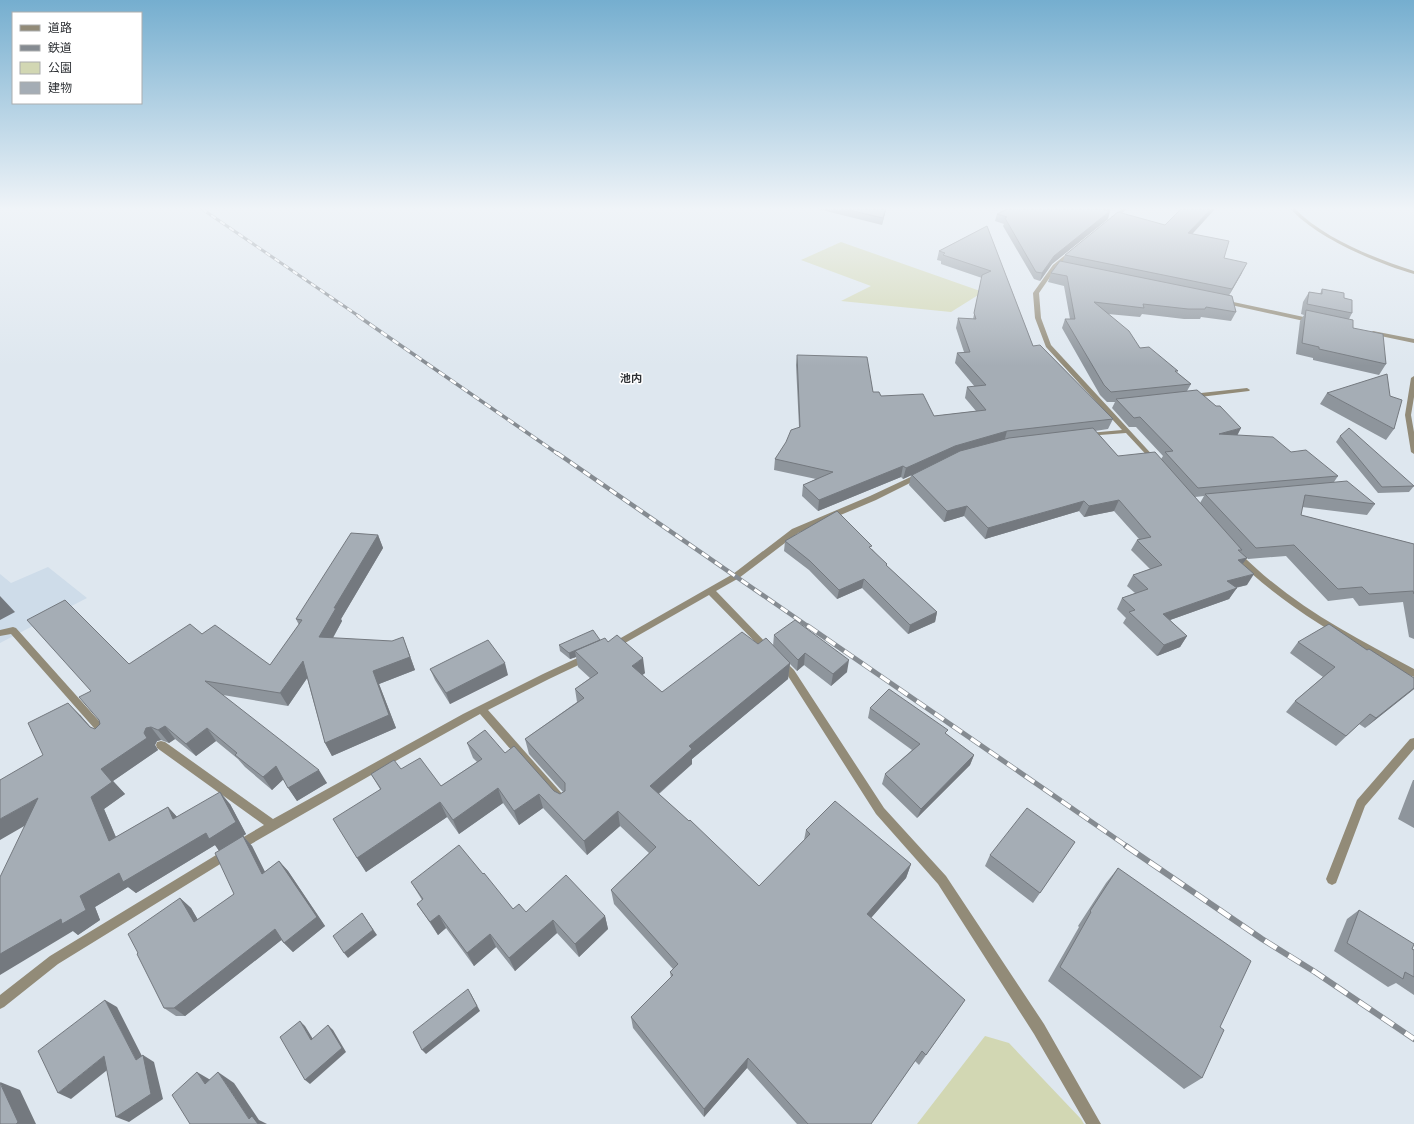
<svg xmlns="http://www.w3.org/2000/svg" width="1414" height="1124" viewBox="0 0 1414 1124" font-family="'IBM Plex Sans','Noto Sans JP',sans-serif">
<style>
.built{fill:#cedce9}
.green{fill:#d2d7b3}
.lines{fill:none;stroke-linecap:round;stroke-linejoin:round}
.service{fill:#928b78;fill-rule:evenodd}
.minor{fill:#928b78;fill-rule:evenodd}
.tertiary{fill:#928b78;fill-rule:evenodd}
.rail-far4-casing{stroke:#858b91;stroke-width:3}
.rail-far3-casing{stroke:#858b91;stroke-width:3.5}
.rail-far2-casing{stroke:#858b91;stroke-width:4.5}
.rail-far1-casing{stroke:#858b91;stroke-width:5}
.rail-casing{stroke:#858b91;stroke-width:6}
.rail-far4{stroke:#fff;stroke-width:2;stroke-dasharray:5.5;stroke-linecap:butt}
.rail-far3{stroke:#fff;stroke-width:2.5;stroke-dasharray:7;stroke-linecap:butt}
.rail-far2{stroke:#fff;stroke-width:3;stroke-dasharray:8;stroke-linecap:butt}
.rail-far1{stroke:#fff;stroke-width:3.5;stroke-dasharray:11;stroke-linecap:butt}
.rail{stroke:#fff;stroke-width:4.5;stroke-dasharray:14;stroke-linecap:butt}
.wall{fill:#8e959c;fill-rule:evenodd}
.shaded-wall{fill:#74797f}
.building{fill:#a5adb5;stroke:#74797f}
.labels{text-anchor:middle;stroke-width:3;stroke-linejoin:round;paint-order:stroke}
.far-quarter-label{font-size:11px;font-weight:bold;fill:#2e3135;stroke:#fff}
</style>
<rect width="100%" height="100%" fill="#dee7ef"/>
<!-- built -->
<path class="built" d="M48 567 87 598 0 643V574L11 583Z"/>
<!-- green -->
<path class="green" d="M841 242 983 292 951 312 841 301 871 286 801 260Z
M985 1036 1009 1043 1081 1119 1084 1124H917Z"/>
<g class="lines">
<!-- service -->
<path class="service" d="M13 627 16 628 108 731 110 734 108 737 105 738 102 737 11 634 0 636V630Z"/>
<!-- minor -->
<path class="minor" d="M1122 209H1127L1115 219H1111V217Z
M1070 251 1074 252 1057 267 1039 293 1041 318 1051 345 1157 460 1158 461 1157 462H1153L1126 433 1087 436V434L1089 433 1122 430 1046 347 1035 318 1033 293 1053 265Z
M1224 300 1313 319 1316 321 1313 323 1222 303 1221 302Z
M1373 331 1414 339V343L1371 334 1370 333Z
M1414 376V397L1411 415 1414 432V454L1411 452 1405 415 1411 378Z
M1247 388 1250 390 1249 391 1192 398 1189 396 1192 394Z
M917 474H920L924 476 876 500 798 533 739 578 716 591 771 648 772 650 771 652 768 653 765 652 709 595 618 647 615 648 612 647 611 645 612 643 733 574 792 529 870 496Z
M1236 551 1239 552C1290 604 1350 635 1414 669V677C1399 672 1384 661 1370 654 1320 626 1274 597 1233 556L1232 554 1233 552Z
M586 654 589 656 591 658 589 660 549 679 488 710 565 797 566 800 565 803 561 805 557 803 480 714 392 763 239 851 235 850 234 846 235 842 264 825 157 748 156 745 157 742 161 741 165 742 273 819 463 714 543 674Z
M782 660 785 661 794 670 884 808 946 876 1044 1024 1101 1124H1086L1034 1034 938 884 876 814 788 676 777 664 779 661Z
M1414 738V749L1365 806 1336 883 1332 885 1328 883 1326 879 1357 800 1410 739Z
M226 849 230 850 232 854 230 858 58 964 4 1007 0 1009V995L50 956Z"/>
<!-- tertiary -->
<path class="tertiary" d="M1291 209H1295C1325 239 1374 258 1414 271V274C1378 264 1315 237 1291 209Z"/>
<!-- rail-far4 casing -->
<g class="rail-far4-casing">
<path id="rail-far4" d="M202 209 360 317"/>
</g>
<!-- rail-far3 casing -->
<g class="rail-far3-casing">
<path id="rail-far3" d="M358 316 558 454"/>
</g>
<!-- rail-far2 casing -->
<g class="rail-far2-casing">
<path id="rail-far2" d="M557 453 809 627"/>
</g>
<!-- rail-far1 casing -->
<g class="rail-far1-casing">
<path id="rail-far1" d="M808 626 1128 847"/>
</g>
<!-- rail casing -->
<g class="rail-casing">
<path id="rail" d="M1126 846 1262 939 1315 972 1414 1039"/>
</g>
<!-- rail-far4 -->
<use href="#rail-far4" class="rail-far4"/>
<!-- rail-far3 -->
<use href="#rail-far3" class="rail-far3"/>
<!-- rail-far2 -->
<use href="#rail-far2" class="rail-far2"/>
<!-- rail-far1 -->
<use href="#rail-far1" class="rail-far1"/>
<!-- rail -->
<use href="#rail" class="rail"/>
</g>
<!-- wall -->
<path class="wall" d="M818 209H886L882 225Z
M1112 209 1109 211 1108 219 1052 264 1040 281 1034 279 1003 226 1004 224 995 221 997 214Z
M987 226 1033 346 1113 419 1108 429 1095 431 1118 456 1161 459 1163 456 1136 427H1129L1112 408 1115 402H1107L1100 395 1062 328 1065 319H1070L1064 286 1048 282 1051 273 1063 261 1065 255 1192 234 1242 273 1229 295 1236 312 1231 321 1201 317 1200 319H1184L1142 314 1140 317 1108 314 1140 348 1177 373 1191 384 1187 391 1237 435 1291 452 1338 476 1334 482 1375 504 1367 515 1302 507 1301 515 1414 544V639L1409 637 1403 602 1359 606 1353 598 1328 601 1286 556 1248 559 1247 558 1242 564 1247 585 1236 588 1229 599 1170 620 1187 636 1180 647 1157 656 1123 623 1126 618 1117 609 1122 598 1135 593 1127 586 1133 575 1150 569 1131 550 1137 540 1139 539 1114 511 1084 517 1079 511 985 539 964 516 944 522 909 485 911 475 903 479 901 477 818 511 802 496 803 485 816 479 774 470 775 459 799 427 796 365 797 355 881 396 934 416 976 411 965 398 967 387H975L955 363 957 353 964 352 956 328 958 318 973 319 982 278 941 264V261L937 260 939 251ZM1204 496 1200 503 1195 497Z
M1322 289 1344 298 1352 313 1349 319 1353 328 1386 364 1379 375 1313 360V358L1296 354 1300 321 1304 315 1301 314 1303 302 1309 292 1320 294Z
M1327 393 1394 429 1386 440 1320 404Z
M1340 436 1414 486 1409 492 1378 493 1336 442Z
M378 535 383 548 341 619 342 621 333 638 408 650 415 670 379 684 396 728 332 756 325 743 307 678 288 706 223 695 327 783 297 801 283 779 272 790 245 767 238 759 216 741 196 756 175 739 169 743 161 740 157 741 155 745 158 750 113 781 125 794 104 809 116 837 168 807 177 817 230 804 246 834 243 836 252 846 265 872 279 861 288 871 325 926 293 952 281 940 185 1016H176L164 1008 138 953 180 898 191 908 198 920 234 894 219 850 215 845 136 893 128 887 95 907 100 920 78 935 73 931 24 826 43 755 80 715 91 728 95 729 100 724 91 691 129 664 202 634 270 665 299 625 296 619Z
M785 541 872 549 887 566 937 612 935 622 908 634 862 588 837 599 809 570 784 551Z
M774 635 847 672 831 686 804 665 797 671 790 664 788 679 692 759V764L659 794 759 886 804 840 806 830 911 864 906 878 871 918 965 1000 919 1065 915 1061 871 1124H797L747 1068 704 1117 633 1028 631 1017 671 978 670 972 673 969 614 904 611 890 649 853 620 826 587 855 543 808 519 825 503 803 459 834 447 817 366 872 357 858 380 789 371 774 401 769 441 786 477 762 473 758 467 743 505 753 554 791 560 794 563 792 529 754 525 739 577 702 575 689 590 678 578 667 576 657 570 659 560 651 559 645 600 640 608 642 645 673 642 675 662 692 758 644 773 646Z
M1298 642 1367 650 1414 678V689L1409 693 1365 728 1359 724 1336 746 1286 712 1295 701 1323 677 1290 653Z
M430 669 508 675 450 704 435 680Z
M870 708 946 734 974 755 970 765 917 818 882 784 885 774 912 750 868 718Z
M1413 780H1414V828L1398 819Z
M1075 842 1033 903 985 866 990 855Z
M1118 868 1220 1027 1202 1078 1184 1089 1048 981 1079 927 1078 926 1106 883Z
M483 874 513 909 526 912 605 916 608 929 579 957 557 933 515 971 496 947 474 966 446 928 438 935 426 917 417 904 422 900 411 882Z
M1359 910 1414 950V995L1396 983 1388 987 1334 951 1347 919Z"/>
<!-- shaded-wall -->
<path class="shaded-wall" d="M886 209 882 225 883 218Z
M1105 209H1112L1102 217Z
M1211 209H1215L1185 242 1188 233Z
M1110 211 1108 219 1052 264 1040 281 1042 273 1054 256Z
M1247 263 1242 273 1227 299 1232 289Z
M1241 428 1236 438 1219 434Z
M1007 431 1004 442 953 457 903 479 906 468 955 446Z
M903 466 901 477 818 511 819 500Z
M1119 500 1114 511 1084 517 1089 506Z
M1084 501 1079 511 985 539 988 528Z
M967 506 964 516 944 522 947 511Z
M378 535 383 548 341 619 342 621 326 650 319 637 334 608Z
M1247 558 1239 569 1238 560Z
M1254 574 1247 585 1220 591 1227 581Z
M864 579 862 588 837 599 839 590Z
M1237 588 1229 599 1156 625 1163 614Z
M0 596 15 612 0 620Z
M937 612 935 622 908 634 910 625Z
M1187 636 1180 647 1157 656 1164 645Z
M403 637 415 670 379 684 396 728 332 756 325 743 373 671Z
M600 640 575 651 576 657 570 659 569 653Z
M805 653 804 665 797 671 798 660Z
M643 658 645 673 634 682 632 666Z
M849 660 847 672 831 686 833 674Z
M303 661 310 674 288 706 280 693Z
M505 663 508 675 450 704 446 693Z
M790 663 788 679 692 759V764L651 800 650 786 689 746Z
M1414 688V689L1409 693 1365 728 1376 718Z
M68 703 80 715 102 740 90 727Z
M165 726 175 739 169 743 158 730Z
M151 727 161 740 157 741 155 745 158 750 113 781 125 794 104 809 122 852 109 841 91 797 101 769 144 733 146 728Z
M207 728 216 741 196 756 186 744Z
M974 755 970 765 917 818 921 809Z
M276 766 285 778 272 790 263 777Z
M319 770 327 783 297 801 288 788Z
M498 788 503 803 459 834 453 820Z
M220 792 230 804 246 834 243 836 252 846 271 884 219 851 215 845 136 893 128 887 95 907 100 920 78 935 73 931 0 975V954L80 896Z
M539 794 543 808 519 825 514 811Z
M38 798 52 810 0 840V819Z
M440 802 447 817 366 872 357 858Z
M168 807 179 819H173Z
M618 811 620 826 587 855 584 841Z
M279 861 288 871 325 926 293 952 284 943Z
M911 864 906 878 863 927 867 914Z
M180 898 191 908 205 932 194 922Z
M362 913 377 935 348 958 344 953Z
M439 915 446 928 438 935 430 922Z
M605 916 608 929 579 957 575 944Z
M553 920 557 933 515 971 509 958Z
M275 929 284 938 185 1016 174 1008Z
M490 934 496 947 474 966 467 953Z
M471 994 480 1011 426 1054 422 1050Z
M105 1000 117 1007 143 1058V1055L154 1062 163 1099 129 1122 116 1117 136 1060Z
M300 1021 305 1026 316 1044 311 1040Z
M328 1025 333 1030 346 1052 310 1084 305 1080Z
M104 1056 116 1063 71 1099 58 1093Z
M748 1058 747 1068 704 1117V1109Z
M197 1072 214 1082 205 1084Z
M218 1072 234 1083 259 1120 267 1124H258L249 1119Z
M0 1082 20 1090 36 1124H16Z"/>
<!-- building -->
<path class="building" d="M844 209H886L883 218Z
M1007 209H1105L1104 210 1110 211 1054 256 1042 273 1036 272 1005 218 1007 217 997 214Z
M1181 209H1211L1188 233 1229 241 1224 258 1247 263 1232 289 1065 255 1118 212 1165 225Z
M987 226 1033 346 1040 345 1113 419 1007 431 955 446 906 468 903 466 819 500 803 485 833 472 775 459 786 442 791 430 800 427 797 355 867 357 873 392H879L881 396 923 394 934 416 986 410 967 387 986 385 957 353 970 352 958 318 976 319 974 313 982 275 991 271 943 255 945 253 939 251Z
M1060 261 1232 296 1236 312 1206 307 1205 309H1188L1143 304 1144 308 1094 302 1129 331 1140 348 1149 347 1178 371H1175L1191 384 1111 392 1104 385 1065 319H1075L1067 276 1051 273Z
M1322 289 1344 293V298L1352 300V313L1307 304 1309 292 1322 294Z
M1306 310 1353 320V328L1383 334 1386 364 1319 349V347L1302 343Z
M1387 374 1390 396 1402 400 1394 429 1327 393Z
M1197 390 1216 406H1220L1241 428 1219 434 1273 437 1291 452 1306 450 1338 476 1198 488 1165 452 1173 451 1140 417 1134 418 1116 399Z
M1093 428 1118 456 1155 452 1242 550H1238L1247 558 1238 560 1254 574 1227 581 1237 588 1163 614 1187 636 1164 645 1129 612 1135 610 1122 598 1148 589 1133 575 1162 565 1137 540 1151 537 1119 500 1089 506 1084 501 988 528 967 506 947 511 912 475 960 451 1009 438Z
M1349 428 1414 486 1382 487 1340 436Z
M1347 481 1375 504 1305 495 1301 515 1414 544V594L1413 591 1369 594 1362 587 1338 589 1294 545 1256 548 1205 494Z
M837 511 872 546 869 547 887 564 886 565 937 612 910 625 864 579 839 590 810 561 785 541Z
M351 533 378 535 334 608H336L319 637 392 641 403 637 410 657 373 671 389 715 325 743 303 661 280 693 205 681 319 770 288 788 276 766 263 777 235 755 237 753 207 728 186 744 165 726 158 730 151 727 146 728 144 733 147 738 101 769 112 782 91 797 109 841 168 807 173 819 220 792 236 822 209 839 206 833 123 882 119 873 80 896 86 910 62 924 61 919 0 954V877L38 798 0 819V780L43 755 28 723 68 703 90 727 95 729 100 724 99 720 79 697 91 691 27 620 65 600 129 664 190 624 202 634 215 625 270 665 302 620 296 619Z
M795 620 849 660 833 674 805 653 798 660 774 635Z
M1329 624 1367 650 1369 649 1414 678V688L1376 718 1370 714 1346 736 1295 701 1335 667 1298 642Z
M593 630 600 640 569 653 559 645Z
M742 632 758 644 766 638 790 663 689 746 692 749 650 786 689 821 690 820 759 886 810 834 806 830 835 801 911 864 867 914 965 1000 926 1055 922 1051 871 1124H808L748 1058 704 1109 631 1017 673 975 670 972 678 964 611 890 656 847 618 811 584 841 539 794 514 811 498 788 453 820 440 802 357 858 333 819 381 789 371 774 394 760 401 769 420 758 441 786 482 759 467 743 485 730 505 753 514 746 554 791 560 794 565 791V783L525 739 584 698 575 689 598 673 575 651 605 638 608 642 617 635 643 658 632 666 662 692Z
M488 640 505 663 446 693 430 669Z
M889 689 948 730 945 733 974 755 921 809 885 774 920 744 870 708Z
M1027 808 1075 842 1040 893 990 855Z
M243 836 262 874 279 861 317 917 284 943 275 929 174 1008H164L137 954 138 953 128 934 180 898 194 922 234 894 215 853Z
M459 845 483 874 484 873 513 909 519 904 526 912 566 875 605 916 575 944 553 920 509 958 490 934 467 953 439 915 430 922 417 904 423 899 411 882Z
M1118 868 1251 961 1220 1027 1224 1030 1202 1078 1060 967 1091 912 1090 911Z
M1359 910 1414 944 1412 949 1414 950V977L1405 972 1403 979 1347 943Z
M362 913 373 930 344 953 333 936Z
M468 989 477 1006 422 1050 413 1032Z
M105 1000 136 1060 143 1055 151 1094 116 1117 104 1056 58 1093 38 1051Z
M300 1021 311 1040 328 1025 342 1048 305 1080 280 1037Z
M197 1072 205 1084 218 1072 249 1119 252 1116 258 1124H190L172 1095Z
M0 1083 18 1122 16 1124H0Z"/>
<!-- sky -->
<linearGradient id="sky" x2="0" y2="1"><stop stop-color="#75aecf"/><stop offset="0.57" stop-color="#f0f4f8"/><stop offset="1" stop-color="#f0f4f8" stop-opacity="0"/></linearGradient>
<rect width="1414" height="366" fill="url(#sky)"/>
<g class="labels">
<!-- far-quarter labels -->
<g class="far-quarter-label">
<text x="631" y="382">池内</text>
</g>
</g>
<!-- legend -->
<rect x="12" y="12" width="130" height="92" fill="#ffffff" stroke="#abadae"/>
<rect x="20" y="25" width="20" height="6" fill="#928b78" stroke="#abadae"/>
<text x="48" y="32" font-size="12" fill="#2e3135">道路</text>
<rect x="20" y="45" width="20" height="6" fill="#858b91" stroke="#abadae"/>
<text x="48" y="52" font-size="12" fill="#2e3135">鉄道</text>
<rect x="20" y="62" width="20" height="12" fill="#d2d7b3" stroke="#abadae"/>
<text x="48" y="72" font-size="12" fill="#2e3135">公園</text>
<rect x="20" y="82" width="20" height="12" fill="#a5adb5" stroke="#abadae"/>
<text x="48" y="92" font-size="12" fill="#2e3135">建物</text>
</svg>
